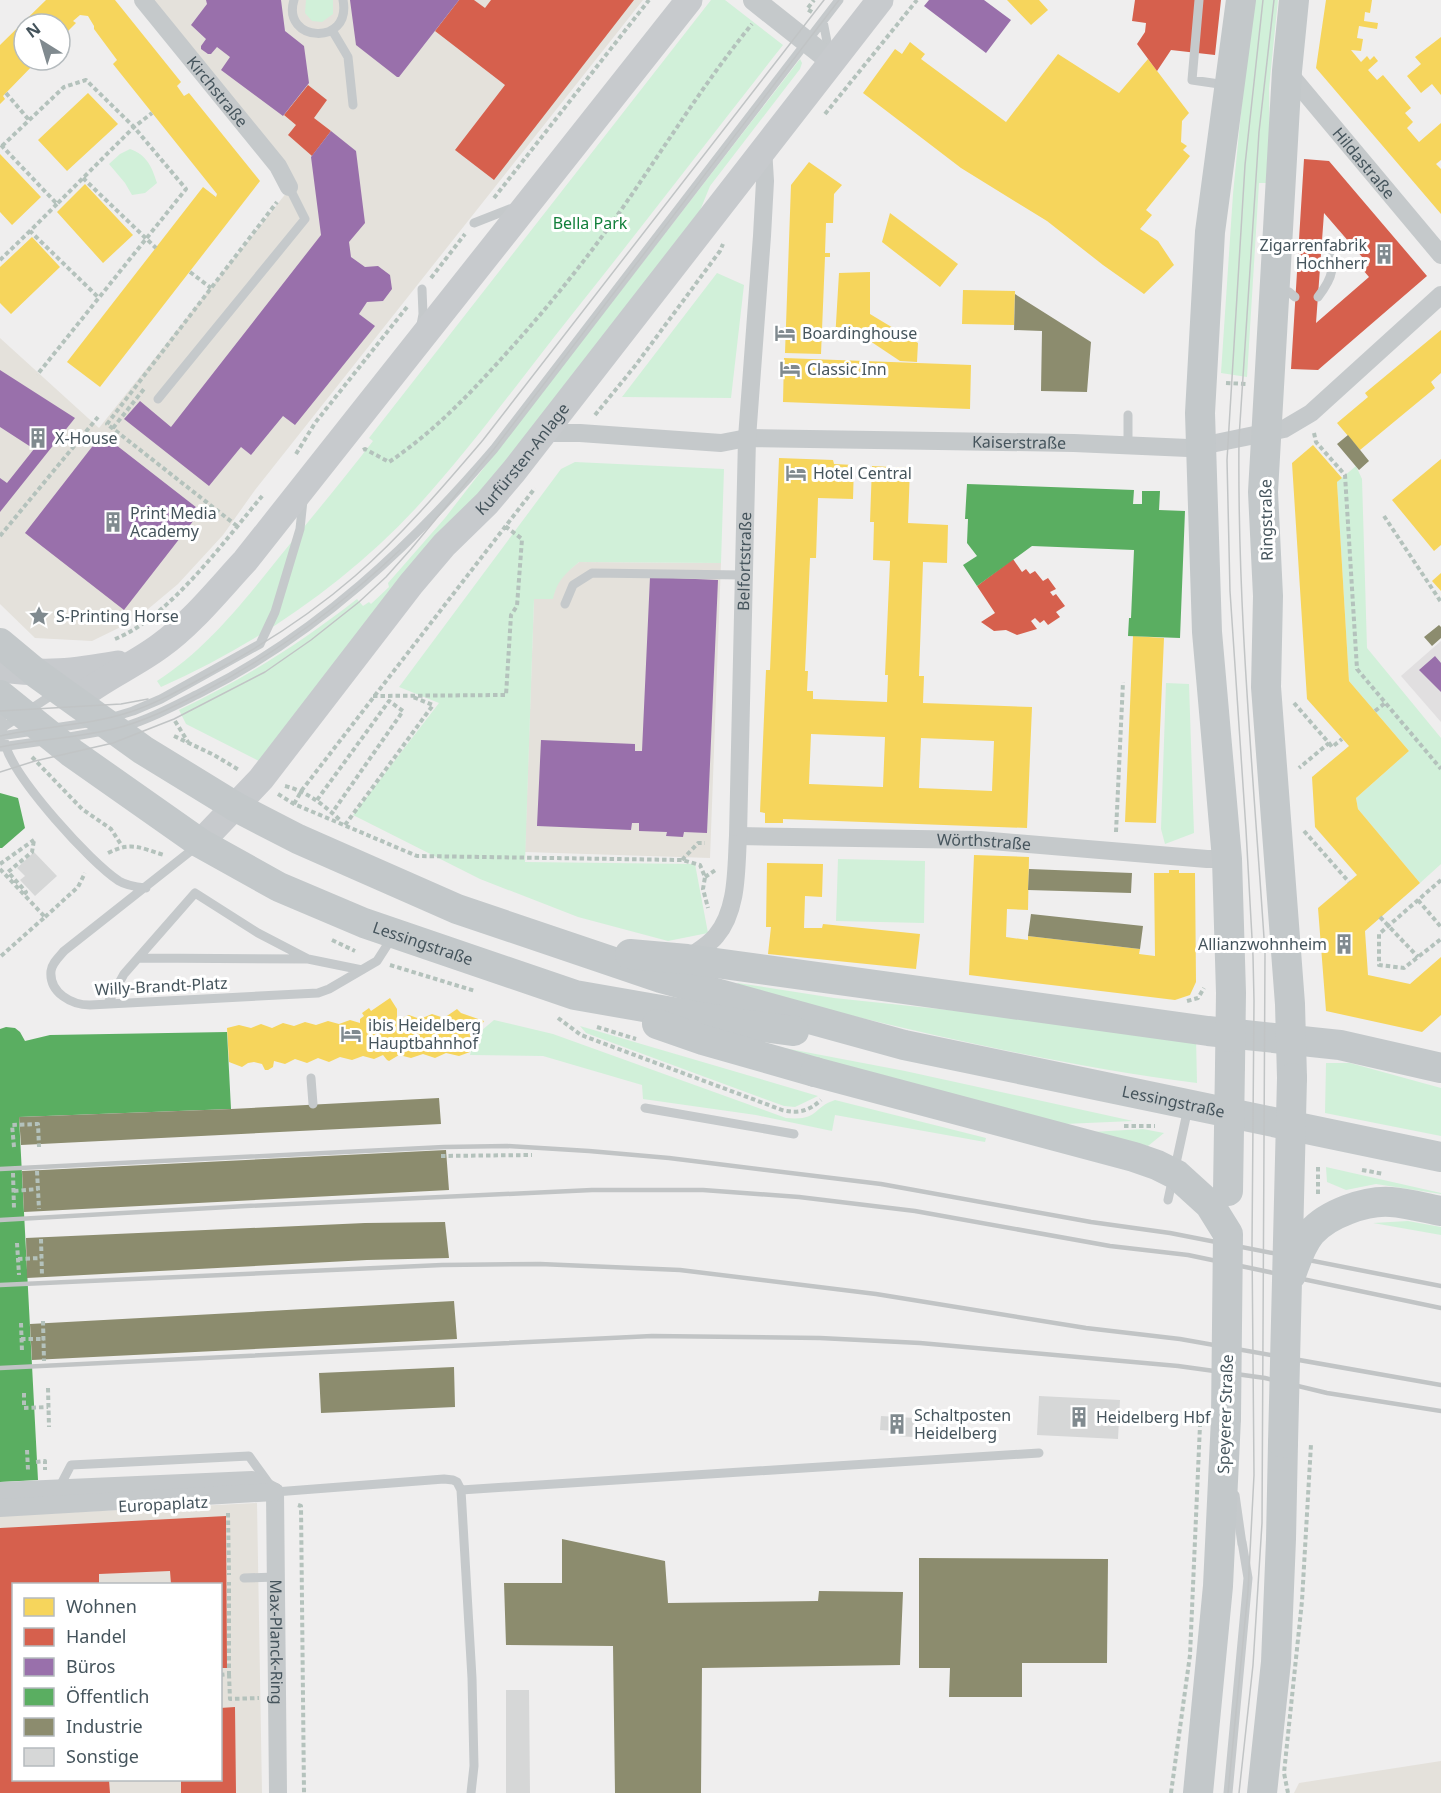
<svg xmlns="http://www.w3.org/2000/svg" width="1441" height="1793" viewBox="0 0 1441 1793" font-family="'Noto Sans',sans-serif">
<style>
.commercial{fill:#e4e1db;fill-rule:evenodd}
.education{fill:#e1dfe0}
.green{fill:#d1f0d9}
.homes{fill:#f6d55c;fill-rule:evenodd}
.shops{fill:#d6604d;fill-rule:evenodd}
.offices{fill:#9970ab}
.public{fill:#5aae61}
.industry{fill:#8c8c6e}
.building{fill:#d6d7d7}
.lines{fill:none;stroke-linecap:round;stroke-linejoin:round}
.path{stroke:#b4c2bc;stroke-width:4;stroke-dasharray:4.5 3;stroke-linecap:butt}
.service{stroke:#c5c9cb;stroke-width:9}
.minor{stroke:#c5c9cb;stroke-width:18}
.tertiary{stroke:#c5c9cb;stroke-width:22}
.secondary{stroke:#c7cacd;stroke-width:27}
.primary{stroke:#c3c8ca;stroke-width:30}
.tram{stroke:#c1c4c5;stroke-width:1.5}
.rail{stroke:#c1c4c5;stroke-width:4.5}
.path-bridge{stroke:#b4c2bc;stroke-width:4;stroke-dasharray:4.5 3;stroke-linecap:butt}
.primary-bridge{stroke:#c3c8ca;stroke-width:30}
.labels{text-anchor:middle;stroke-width:6;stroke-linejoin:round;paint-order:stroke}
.street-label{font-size:16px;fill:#45545c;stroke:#fff}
.park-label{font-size:16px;fill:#12803b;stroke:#fff}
.poi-label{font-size:16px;fill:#45545c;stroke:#fff;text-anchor:start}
</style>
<rect width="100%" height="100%" fill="#efeeee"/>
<!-- commercial -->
<path class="commercial" d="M151 0H643L255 490 223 535 178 584 135 620 92 641 35 638 0 604V338L99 428 295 182Z
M579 562 721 563 710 858 525 852 534 599H552L556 586 563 575Z
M257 1503 262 1793H0V1516ZM14 1584H220V1780H14Z
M1441 1761V1793H1294L1299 1783Z"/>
<!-- education -->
<path class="education" d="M1441 641V722L1401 676Z"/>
<!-- green -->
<path class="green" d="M306 0H333V14L322 22 312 21 305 13Z
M711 0H725L783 45C712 135 642 227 570 317 519 381 471 448 416 508 345 584 256 645 161 687L157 681C207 649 244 601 281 555 312 517 343 480 373 441L369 438Z
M1252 0H1278L1269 88 1270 183H1259L1247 377 1221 373 1233 194Z
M800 59 802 63 800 69 710 186 697 218 524 441 259 761 186 724 179 710C246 678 299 644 357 599L363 606 369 602 371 604 389 587 388 583 445 518Z
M130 149C147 155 152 167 157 183L145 193 132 195 125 183 109 164 120 154Z
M717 273 744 285 731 398 622 397Z
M575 462 724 469 721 563 579 562C565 574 557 581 553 599H534L525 862 695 864 708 933 668 941 578 917 480 879 353 815 439 703 399 687 561 469Z
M1356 466 1362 479 1367 648 1441 738V864L1420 883 1358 809 1356 798 1409 751 1349 681 1337 482Z
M1166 683 1189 684 1194 833 1165 844 1161 829Z
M838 859 925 861 924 923 836 921Z
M738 983 834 998 1196 1036 1197 1083C1040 1063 886 1024 733 987Z
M494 1020 553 1034 786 1118C820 1121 811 1108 835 1100L986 1138 985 1142 835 1115 832 1131 756 1115 643 1099 642 1085 543 1056 470 1055 475 1036Z
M580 1026 818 1096 795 1107 784 1106 586 1033Z
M743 1040 905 1071 1133 1121 1064 1124Z
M1326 1063H1350L1441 1088V1136L1325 1113Z
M1143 1129 1164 1133 1148 1146 1092 1132Z
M1326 1167 1441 1193V1194L1376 1184 1346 1190 1327 1182Z
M1408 1221 1441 1227V1235L1373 1223Z"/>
<!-- homes -->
<path class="homes" d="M46 0H115L181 82 177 86 184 96 189 93 260 181 100 387 67 362 203 187 216 197 217 194 113 64 117 60 94 29V26L88 16 80 15 73 21 76 23 60 39V24H24V60H38L3 96 5 99 0 104V45Z
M1007 0H1039L1048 10 1031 25Z
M1326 0H1372L1370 13 1365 12 1364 21 1378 23 1377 29 1359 26 1357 38 1363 39 1361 51 1351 50 1361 62 1367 56 1370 60 1374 56 1378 61 1368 70 1377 80 1383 75 1411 108 1405 113 1413 122 1407 128 1419 142 1441 123V160L1436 164 1441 169V214L1316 68Z
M1441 37V95L1432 84 1421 93 1407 76 1421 64 1415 57Z
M910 42 925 54 921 59 1006 122 1058 54 1119 93 1148 59 1189 113 1182 121 1181 142 1187 146 1183 150 1190 156 1146 210 1152 215 1140 229 1158 241 1174 265 1144 294 1103 265 1047 221 961 168 863 93 895 49 902 54Z
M88 93 118 124 67 171 38 140Z
M0 154 41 197 12 225 0 212Z
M809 162 842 185 834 194 833 223H826L825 253H830V257H825L821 354 785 353 791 185Z
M85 184 133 235 103 263 57 212Z
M890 213 958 264 940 287 882 242Z
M32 237 60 267 11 314 0 303V267Z
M870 272V314L918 343 917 362 900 361 870 341 835 340 839 273Z
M963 290 1015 291 1014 325 962 324Z
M1441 330V373L1431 382 1435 388 1360 450 1337 423 1368 397 1365 393Z
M784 358 971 365 970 409 783 402Z
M1313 445 1342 478 1337 482 1349 681 1409 751 1356 798 1358 809 1420 883 1365 931 1368 975 1410 984 1441 957V1015L1422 1032 1326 1011 1318 908 1357 875 1315 827 1312 777 1349 746 1307 699 1292 463Z
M779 458 833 460 834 464 854 465 853 499 818 498 816 558H810L805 671H808L807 691H813V699L887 702 888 675H885L890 561 873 560 874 522H870L872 466 910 468 908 523 948 525 947 563 923 562 919 676H924L923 703 1032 707 1027 828 783 819V823H765V813L760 812 766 670H770ZM811 734 885 737 883 787 809 784ZM921 738 994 741 992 791 919 788Z
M1441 459V545L1434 551 1392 500Z
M1441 573V591L1432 581Z
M1133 636 1164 638 1156 823 1125 822Z
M974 855 1029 857 1028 910 1007 909 1006 937 1028 940V936L1140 949 1139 954 1155 956 1154 873H1169V870H1179V873H1195L1196 982 1190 995 1175 1000 969 975Z
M767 863 823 864 822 897 805 896 804 928H822L823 924 920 934 916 969 768 954 771 927H766Z
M390 998 397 1009V1020L409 1015 420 1019 432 1014 444 1018 457 1009 461 1013 484 1021 477 1033 470 1037V1052L459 1056 446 1053 435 1058 423 1054 411 1058 399 1055 389 1061 387 1060 383 1055 374 1059 363 1056 352 1060 340 1057 329 1062 318 1058 307 1063 295 1059 285 1064 274 1061 273 1067 268 1070H265L262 1064 254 1062 248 1063 242 1067 229 1062 227 1028 239 1025 251 1028 261 1024 272 1028 283 1023 294 1026 305 1022 316 1025 328 1021 339 1024 350 1020 360 1023V1019L364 1016 362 1013 369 1008 371 1011Z"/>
<!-- shops -->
<path class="shops" d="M459 0H474L485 8 491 0H634L494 180 455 150 505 85 435 31Z
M1135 0H1221L1215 55 1171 50 1157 71 1137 44 1145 32 1146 23 1132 21Z
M308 85 327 100 314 118 331 131 312 156 288 135 296 125 284 115Z
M1304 159 1329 161 1427 276 1318 370 1291 369ZM1324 213 1369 265 1363 270 1369 277 1316 323Z
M1013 559 1022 572 1026 569 1030 574 1035 571 1043 581 1048 578 1056 589 1050 592 1053 596 1056 594 1065 606 1056 612 1060 617 1048 625 1044 620 1040 623 1035 618 1031 621 1037 629 1017 635 1006 630 994 631 981 622 995 613 977 586Z
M226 1516 227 1668H220V1584H171L170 1571 99 1574V1584H14V1780H109L110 1793H0V1528Z
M235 1707 236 1793H181V1780H220V1708Z"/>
<!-- offices -->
<path class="offices" d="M206 0H281L285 31 304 46 309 83 283 116 221 70 230 57 217 47 211 54H208L201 49V46L206 39 191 25 207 4Z
M350 0H459L399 77H397L356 45Z
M929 0H984L1011 20 986 53 924 6Z
M331 131 356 151 365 223 349 242 351 257 365 267 378 266 390 275 392 289 383 301 367 302 359 314 375 326 295 425 283 416 251 455 241 447 209 486 124 419 140 401 171 427 321 235 311 157Z
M0 370 75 418 0 512V478L7 483 34 449 0 427Z
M102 434 201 511 124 610 25 533Z
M650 577 718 580 707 833 684 832 683 837 666 836 667 832 639 831V823H632L631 830 537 826 541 740 635 744V751H642Z
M1435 656 1441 663V692L1419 670Z"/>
<!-- public -->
<path class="public" d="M967 484 1134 490 1133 504H1142V491H1160L1159 510 1185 511 1180 638 1128 636 1129 618H1131L1134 550 1032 546 977 586 963 565 977 556 967 543 968 519H965Z
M0 793 18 798 25 828 2 848H0Z
M6 1027 15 1028 20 1032 25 1041 50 1035 227 1032 231 1109 19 1117 38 1480 0 1482V1029Z"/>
<!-- industry -->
<path class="industry" d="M1015 294 1091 342 1087 392 1041 391 1042 331 1014 330Z
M1348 435 1369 461 1359 470 1337 444Z
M1439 625 1441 627V638L1432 646 1424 637Z
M1029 869 1132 873 1131 893 1028 890Z
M1031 914 1143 926 1140 949 1028 936Z
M439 1098 441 1124 21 1145 19 1117 231 1109Z
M446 1150 449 1190 24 1212 22 1171Z
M445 1222 449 1258 367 1260 27 1278 26 1238 365 1223Z
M454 1301 457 1339 32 1360 30 1324Z
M454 1367 455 1407 321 1413 319 1373Z
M562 1539 665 1561 668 1603 818 1601 819 1591 903 1592 900 1665 702 1668 701 1793H615L613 1646 506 1645 504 1583H562Z
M919 1558 1108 1559 1107 1663H1022V1697H949L950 1668H919Z"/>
<!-- building -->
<path class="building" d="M34 852 57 876 35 896 20 880 25 876 17 868Z
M1039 1396 1120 1400 1118 1439 1037 1435Z
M881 1416 915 1418 914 1437 895 1436V1431L880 1430Z
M506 1690H529L530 1793H506Z"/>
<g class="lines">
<!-- path -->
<path class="path" d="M812 12 807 9 814 0
M6 93 29 120
M825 114 917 0
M1 145 57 204 134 127 152 113
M2 146 64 87 86 80 134 127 186 189 37 375
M83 178 156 248
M494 198 649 0
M57 204 30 231 99 298
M0 260 30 231
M190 272 211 288
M431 278 465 234
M1226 383 1246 384
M595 415 635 366 720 251 723 244
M113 428 144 389
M1314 433 1316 442 1345 475 1357 669 1441 769
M363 450 365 449 389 462C431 434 468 396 502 358 544 312 583 264 619 213 663 150 703 84 752 24
M296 454 315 423 407 307
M1384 516 1441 602
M237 526 107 424 277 202
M0 536 98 417
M115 639C170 617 225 540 263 495
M373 696 506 695 511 615 517 606 522 539 505 526
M1294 703 1329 743 1299 768
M1375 711 1385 703
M175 721 188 742
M174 736 214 755 239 770
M1329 743 1332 747 1342 739
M32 757 82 809 111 829 122 846
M285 786C308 792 324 805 341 821
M278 794 294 804 417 856 682 860 700 865 705 877 703 889 708 908
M317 800 389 701 403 711 332 813
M294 804 302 790 535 488
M345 825 433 705 413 697
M1304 831 1349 882
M1116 832 1123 682
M108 853C132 841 140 848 164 855
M682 860 698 843H705
M0 864 34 840
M0 869 45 917 0 957
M705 877 717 869
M1441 880 1379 934V965L1404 968 1441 939
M24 894 26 892 8 872 32 852 34 840
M1418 900 1441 927
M45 917 78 887 85 873
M1380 917 1418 957
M332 940 355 951
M390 965 475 991
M1187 1001 1198 998 1204 988
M558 1018 581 1035 782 1110C798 1114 809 1111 821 1100
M597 1027 636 1039
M1124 1126H1155
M14 1147 12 1125 38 1124 39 1147
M441 1156 532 1155
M1362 1170 1384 1174
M37 1171 39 1209
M13 1173 14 1209
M14 1191 38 1189
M41 1239 42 1276
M17 1243 19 1275
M18 1259 41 1258
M43 1321 44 1361
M21 1323 22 1352
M21 1339H44
M48 1388 49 1427
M24 1393V1408L48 1407
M27 1450 28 1470
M36 1462 45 1461V1470
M298 1505 301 1506 304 1793
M228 1513 229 1575
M229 1674 230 1699 259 1698
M220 1675 229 1674V1582"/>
<!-- service -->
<path class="service" d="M294 0C281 42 352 47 343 0
M1199 0 1192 80 1226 85
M823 21 829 52
M332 30 348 57 353 105
M474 223 515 207
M1279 291 1289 292 1295 297
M1318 297C1334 276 1336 267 1325 243
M421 325 423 314 422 289
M158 399 305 219 289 187
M1128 445V415
M565 604 573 585 592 573 743 575
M1 706C2 719 1 734 6 747 17 781 89 861 119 881 127 886 137 887 146 888
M110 718 133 711 161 699 260 644 275 612 300 529 303 500
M123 727C150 719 176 705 202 692 317 634 411 546 494 449L839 0
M2 728 55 693
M54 728 94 722
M0 736 34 731
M64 738 103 731
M0 747 44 741
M197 846 64 951C59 957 52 963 51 971 49 993 72 1005 90 1005L318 993 329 989 377 961 393 936
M139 958 308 959 362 970
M108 1003 124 974 195 893 258 933 308 959
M311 1078 313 1104
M645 1108 794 1134
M1168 1200 1188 1108
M59 1488 71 1465 249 1456 275 1492 444 1479 453 1480 457 1482 461 1490 472 1678 474 1766 471 1793
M461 1490 1039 1453
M1235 1495 1242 1544
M244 1578 276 1577
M1228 1793 1248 1578 1242 1542"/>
<!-- minor -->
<g class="minor">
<path id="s1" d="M143 0 278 166 289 187"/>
<path id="s2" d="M1287 71 1441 255"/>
<path id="s3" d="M544 433H580L721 443 747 438 1074 443 1188 448 1201 446 1284 429 1311 413 1441 295"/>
<path id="s4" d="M738 836 980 840 1207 859H1227"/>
<path id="s5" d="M687 959C696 952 709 945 716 936 738 910 736 869 738 836L747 438 762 236 765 181 763 148"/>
<path d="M0 1491 252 1480 275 1492"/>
<path id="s6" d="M275 1492 278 1793"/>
<path d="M0 1508 274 1492"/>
</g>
<!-- tertiary -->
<path class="tertiary" d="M754 0 831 61"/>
<!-- secondary -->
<g class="secondary">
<path d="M0 669C46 675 73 672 118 664"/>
<path d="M75 701C101 679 133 666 160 646 192 623 218 590 245 561L689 0"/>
<path id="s7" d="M200 843 261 779 411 584 444 545 487 503 514 471 880 0"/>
</g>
<!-- primary -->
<g class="primary">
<path id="s8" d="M0 643 36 673 143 750 236 807 298 839 457 909 661 978 904 1045 1441 1157"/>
<path id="s9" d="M0 695 72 753 200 843 279 887 364 923 575 995 747 1025 794 1031"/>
<path d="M630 954 687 959 1208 1031 1340 1045 1441 1068"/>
<path d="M657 1024 703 1040 815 1072"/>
<path d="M1230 1066 1231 993 1227 859 1207 632 1200 413 1210 232 1241 0"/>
<path d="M1292 1078 1290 1004 1266 687 1268 596 1263 492 1287 71 1294 0"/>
<path d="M1198 1793 1218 1586 1226 1418"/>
<path d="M1262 1793 1276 1662 1281 1539 1283 1443"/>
</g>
<!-- tram -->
<path class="tram" d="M0 711 121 704 148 699
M0 736C43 726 87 726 130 712 155 704 180 690 204 677 257 649 309 616 355 576 402 535 442 488 483 440L824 0
M0 747C39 739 79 738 117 728 145 721 171 708 197 695 272 657 338 608 400 550
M0 772 35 761 113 743 174 719 265 672 311 640 359 602 386 577 411 549 494 449 839 0
M1228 1793 1248 1591 1254 1475 1252 1244 1254 1001 1253 956 1246 830 1230 591 1227 460 1245 165 1263 0
M1239 1793 1253 1665 1262 1523 1265 953C1254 782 1237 610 1239 438L1259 132 1274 0"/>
<!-- rail -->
<path class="rail" d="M0 1169 444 1147 507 1146 589 1151 669 1158 881 1184 1091 1222 1170 1233 1441 1286
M0 1220 246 1206 592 1190H703L799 1197 915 1211 1110 1246 1188 1255 1441 1308
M0 1285 442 1265 540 1264 680 1270 876 1294 1086 1328 1180 1339 1441 1385
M0 1368 652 1336 820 1338 920 1343 1178 1366 1265 1378 1327 1393 1441 1411"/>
<!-- path-bridge -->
<path class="path-bridge" d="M1318 1167V1196
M1171 1793 1190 1655 1200 1425
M1288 1793 1284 1773 1302 1601 1311 1444"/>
<!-- primary-bridge -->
<path class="primary-bridge" d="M815 1072 1134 1157 1157 1165 1177 1175 1210 1205 1228 1234 1226 1418
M1228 1191 1230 1066
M1291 1275C1296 1261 1301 1245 1311 1233 1327 1214 1366 1200 1391 1202 1407 1203 1425 1208 1441 1211
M1283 1443 1292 1078"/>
</g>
<!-- icons -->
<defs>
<g id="building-bare" transform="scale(1.62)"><path d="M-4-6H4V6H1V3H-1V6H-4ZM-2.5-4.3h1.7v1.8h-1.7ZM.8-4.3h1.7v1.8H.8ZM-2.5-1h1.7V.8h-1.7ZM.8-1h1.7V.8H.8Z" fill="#808a8f" stroke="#fff" stroke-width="2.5" paint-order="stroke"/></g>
<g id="hotel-bare" transform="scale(1.62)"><path d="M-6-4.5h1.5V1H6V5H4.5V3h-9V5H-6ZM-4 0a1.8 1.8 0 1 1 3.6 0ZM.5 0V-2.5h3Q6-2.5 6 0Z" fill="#808a8f" stroke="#fff" stroke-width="2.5" paint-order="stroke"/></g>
<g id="sight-bare" transform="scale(1.62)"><path d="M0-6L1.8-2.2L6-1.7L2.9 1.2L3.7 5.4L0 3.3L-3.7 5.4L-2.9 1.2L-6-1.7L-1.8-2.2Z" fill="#808a8f" stroke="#fff" stroke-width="2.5" paint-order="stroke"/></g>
</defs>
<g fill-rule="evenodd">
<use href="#building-bare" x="1384" y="254"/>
<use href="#hotel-bare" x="785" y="333"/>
<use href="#hotel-bare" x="790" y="369"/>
<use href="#building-bare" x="38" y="438"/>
<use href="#hotel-bare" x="796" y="473"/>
<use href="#building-bare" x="113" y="522"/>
<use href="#sight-bare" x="39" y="616"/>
<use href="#building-bare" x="1344" y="944"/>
<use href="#hotel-bare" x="351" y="1034"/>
<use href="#building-bare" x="1079" y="1417"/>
<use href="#building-bare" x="897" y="1424"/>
</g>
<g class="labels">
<!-- street labels -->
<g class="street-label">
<text dy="6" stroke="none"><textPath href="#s1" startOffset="118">Kirchstraße</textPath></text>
<text dy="6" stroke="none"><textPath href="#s2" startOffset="120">Hildastraße</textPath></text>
<text dy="6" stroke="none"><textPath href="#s3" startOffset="476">Kaiserstraße</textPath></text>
<text dy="6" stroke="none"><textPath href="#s7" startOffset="502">Kurfürsten-Anlage</textPath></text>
<text transform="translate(1266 520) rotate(-91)" y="6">Ringstraße</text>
<text dy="6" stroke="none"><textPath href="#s5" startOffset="416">Belfortstraße</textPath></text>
<text dy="6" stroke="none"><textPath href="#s4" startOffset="246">Wörthstraße</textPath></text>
<text dy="6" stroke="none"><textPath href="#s9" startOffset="494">Lessingstraße</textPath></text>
<text transform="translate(161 986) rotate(-3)" y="6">Willy-Brandt-Platz</text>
<text dy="6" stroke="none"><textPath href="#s8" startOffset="1274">Lessingstraße</textPath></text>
<text transform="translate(1225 1414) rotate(-88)" y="6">Speyerer Straße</text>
<text transform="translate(163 1504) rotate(-3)" y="6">Europaplatz</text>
<text dy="6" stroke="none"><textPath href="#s6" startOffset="150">Max-Planck-Ring</textPath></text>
</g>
<!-- park labels -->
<g class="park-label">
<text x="590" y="229">Bella Park</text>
</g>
<!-- poi labels -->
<g class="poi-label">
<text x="1367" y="251" text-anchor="end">Zigarrenfabrik<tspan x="1367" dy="18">Hochherr</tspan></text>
<text x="802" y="339">Boardinghouse</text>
<text x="807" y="375">Classic Inn</text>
<text x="55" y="444">X-House</text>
<text x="813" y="479">Hotel Central</text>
<text x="130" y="519">Print Media<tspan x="130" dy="18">Academy</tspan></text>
<text x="56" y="622">S-Printing Horse</text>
<text x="1327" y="950" text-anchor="end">Allianzwohnheim</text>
<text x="368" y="1031">ibis Heidelberg<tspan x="368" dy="18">Hauptbahnhof</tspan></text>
<text x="914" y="1421">Schaltposten<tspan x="914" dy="18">Heidelberg</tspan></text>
<text x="1096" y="1423">Heidelberg Hbf</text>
</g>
</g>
<!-- legend -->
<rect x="12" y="1583" width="210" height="198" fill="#ffffff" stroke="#b5bbbe" stroke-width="1.5"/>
<rect x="24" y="1598" width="30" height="18" fill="#f6d55c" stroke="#b5bbbe" stroke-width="1.5"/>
<text x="66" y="1613" font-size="18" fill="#45545c">Wohnen</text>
<rect x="24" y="1628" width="30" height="18" fill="#d6604d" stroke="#b5bbbe" stroke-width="1.5"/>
<text x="66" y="1643" font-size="18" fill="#45545c">Handel</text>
<rect x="24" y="1658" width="30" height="18" fill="#9970ab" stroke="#b5bbbe" stroke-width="1.5"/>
<text x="66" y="1673" font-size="18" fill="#45545c">Büros</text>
<rect x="24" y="1688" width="30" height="18" fill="#5aae61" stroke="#b5bbbe" stroke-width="1.5"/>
<text x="66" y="1703" font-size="18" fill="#45545c">Öffentlich</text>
<rect x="24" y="1718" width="30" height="18" fill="#8c8c6e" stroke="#b5bbbe" stroke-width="1.5"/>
<text x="66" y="1733" font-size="18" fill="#45545c">Industrie</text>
<rect x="24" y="1748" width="30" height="18" fill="#d6d7d7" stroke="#b5bbbe" stroke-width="1.5"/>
<text x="66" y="1763" font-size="18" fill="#45545c">Sonstige</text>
<!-- north arrow -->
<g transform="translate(42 42) rotate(323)"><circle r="28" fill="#ffffff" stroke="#b5bbbe" stroke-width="1.5"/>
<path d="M0-4.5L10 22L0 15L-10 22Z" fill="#808a8f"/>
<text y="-9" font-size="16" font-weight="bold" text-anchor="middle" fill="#45545c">N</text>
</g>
</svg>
